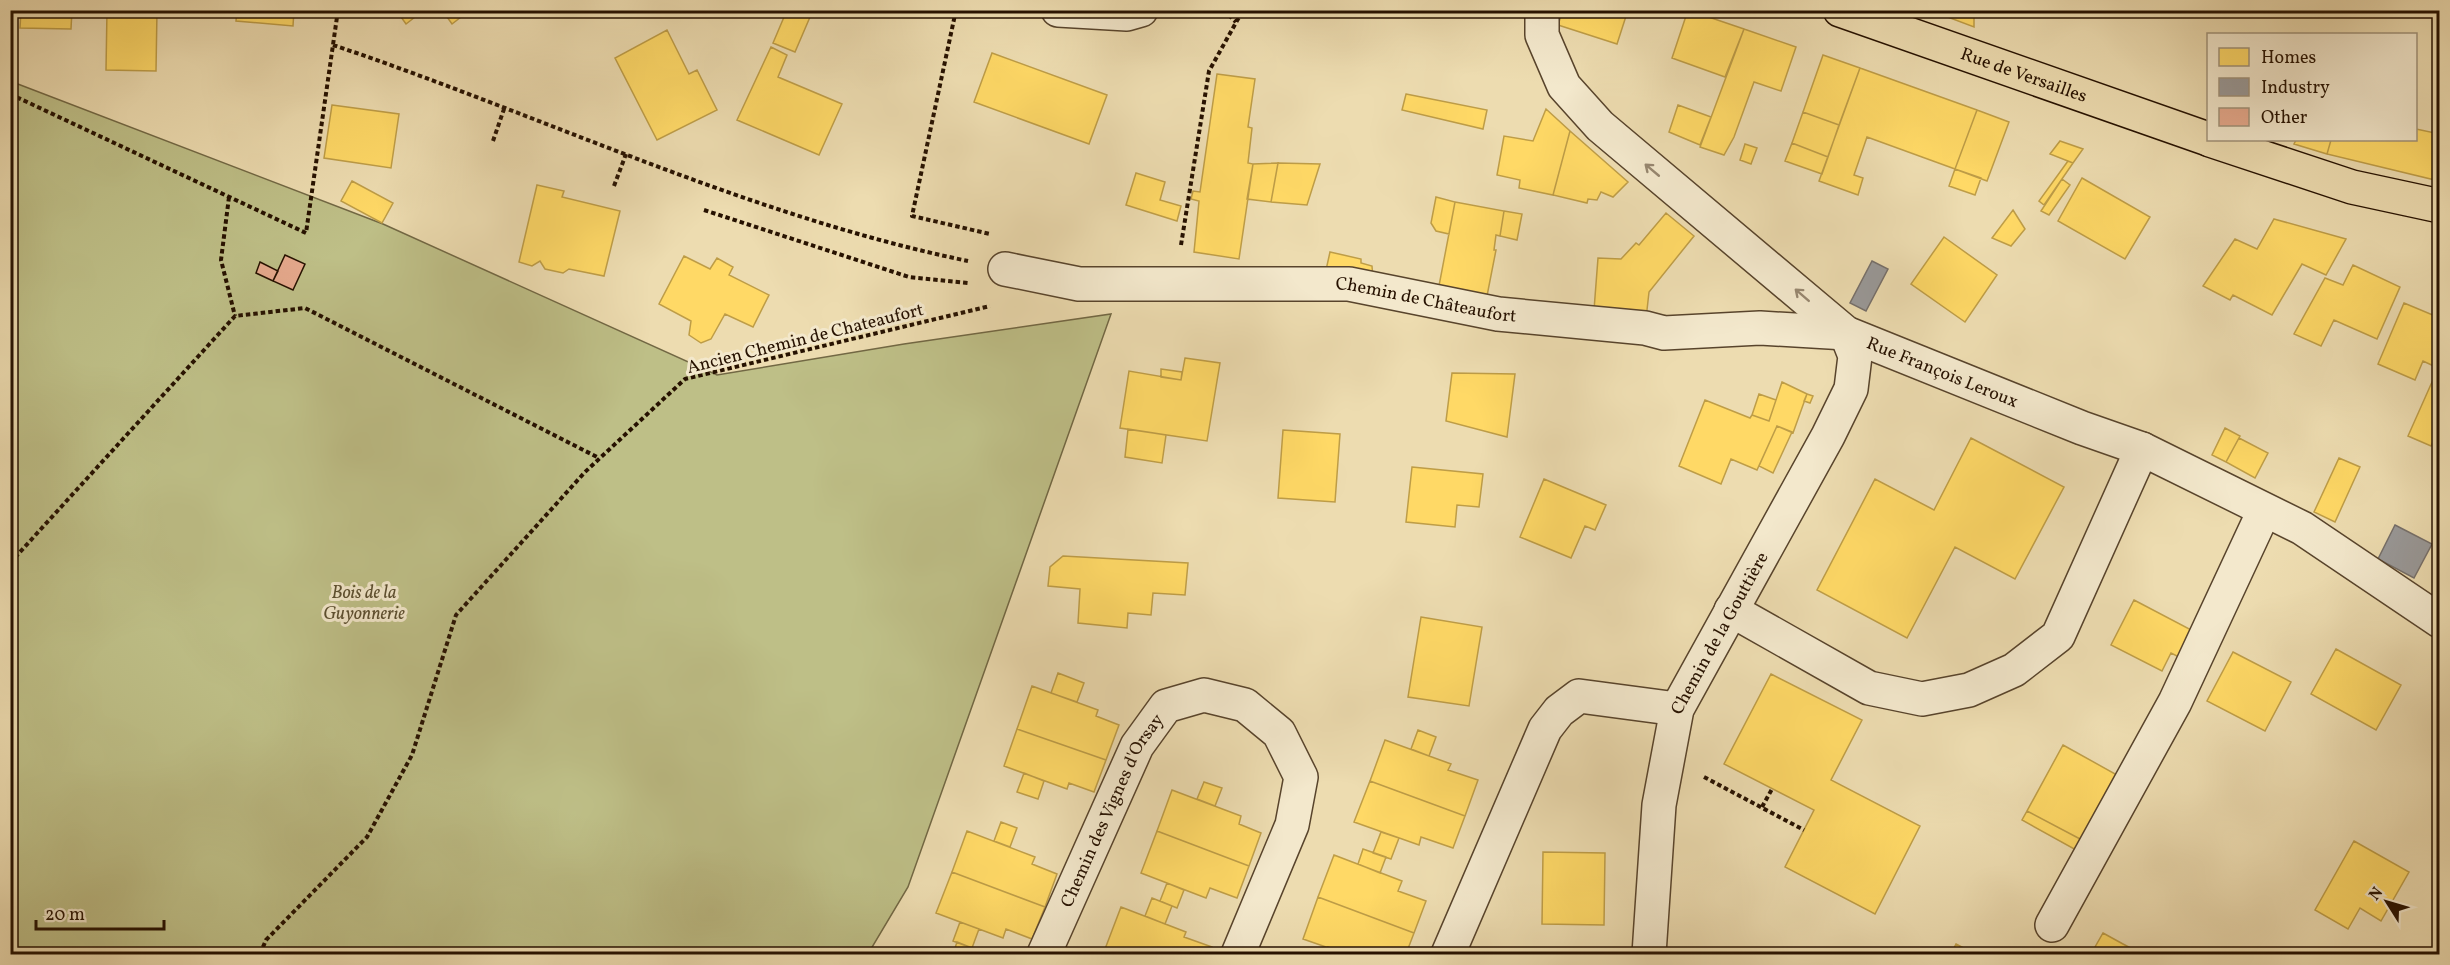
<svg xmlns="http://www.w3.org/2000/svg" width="2450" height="965" viewBox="0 0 2450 965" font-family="Vollkorn,serif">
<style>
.green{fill:#bebf87;stroke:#726844;stroke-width:1.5}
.homes{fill:#ffd966;stroke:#be9d47;stroke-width:1.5}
.industry{fill:#999;stroke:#76706b;stroke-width:1.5}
.building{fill:#e7aa8e;stroke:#261100;stroke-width:1.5}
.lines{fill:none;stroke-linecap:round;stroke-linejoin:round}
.minor-casing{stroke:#58442c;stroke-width:36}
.major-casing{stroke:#261100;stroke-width:36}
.path{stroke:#261100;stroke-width:4;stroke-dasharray:4.5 3;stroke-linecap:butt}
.minor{stroke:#f3e8cc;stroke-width:33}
.major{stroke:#eddcb0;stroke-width:33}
.oneway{stroke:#978770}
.labels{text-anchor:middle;stroke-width:6;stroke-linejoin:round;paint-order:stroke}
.street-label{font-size:18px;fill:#261100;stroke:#f3e8cc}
.park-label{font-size:18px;font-style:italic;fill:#5b4e2f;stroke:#f3e8cc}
</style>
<rect width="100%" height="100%" fill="#eddcb0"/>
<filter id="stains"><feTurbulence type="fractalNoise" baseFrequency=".00333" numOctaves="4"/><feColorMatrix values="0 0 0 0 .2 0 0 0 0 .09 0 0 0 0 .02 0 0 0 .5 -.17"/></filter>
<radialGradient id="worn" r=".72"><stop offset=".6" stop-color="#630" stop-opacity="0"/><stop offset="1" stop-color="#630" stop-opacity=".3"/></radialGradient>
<!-- green -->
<path class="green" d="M10 81 383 224 717 375 904 344 1111 314 908 887 868 954H11Z"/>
<!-- homes -->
<path class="homes" d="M21 10H72L71 29 20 28Z
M107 10H157L156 71 106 70Z
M237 10H294L293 26 236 21Z
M396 10H424L406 24Z
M442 10H470L452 24Z
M787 10H813L795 52 773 43Z
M1563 10H1628L1617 44 1558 25Z
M1645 10H1664L1662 16Z
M1688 10 1744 29 1725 77 1672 58Z
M1929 10H1974V27Z
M1744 29 1796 47 1781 91 1754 82 1734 137 1724 155 1700 147Z
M667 30 689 74 697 70 717 110 657 140 615 58Z
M771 47 787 55 778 77 842 104 819 155 737 120Z
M992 53 1107 95 1089 144 974 102Z
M1823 55 1860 68 1839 125 1803 112Z
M1860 68 1977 110 1955 169 1867 137 1854 175 1863 178 1858 195 1819 181Z
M1217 74 1255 79 1248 127 1252 128 1248 163 1253 164 1239 259 1194 252 1199 201 1191 199 1193 191 1200 192Z
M2440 82V100L2435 98Z
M1406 94 1487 110 1483 129 1402 110Z
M332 105 399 114 391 168 324 158Z
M1678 105 1711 117 1700 145 1669 132Z
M1546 109 1570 131 1553 195 1519 188 1520 180 1497 175 1504 136 1533 141Z
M1977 110 2009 122 1987 181 1955 169Z
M1803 112 1839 125 1828 157 1792 143Z
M2440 112V134L2434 133Z
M2416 129 2440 134V163L2435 180 2327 154 2331 140H2416Z
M1570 131 1628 182 1613 197 1601 192 1597 200 1588 199 1587 203 1553 195Z
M2296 140H2331L2327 154 2294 144Z
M2060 141 2083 149 2073 163 2050 154Z
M1792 143 1828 157 1822 174 1785 161Z
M1745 144 1757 148 1751 164 1740 160Z
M2068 161 2073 163 2044 205 2039 201Z
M1278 163 1271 202 1247 199 1253 164Z
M1278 163 1320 164 1307 205 1271 202Z
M2440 163V181L2435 180Z
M1955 169 1981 178 1975 195 1949 186Z
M1136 173 1165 182 1160 200 1181 206 1177 221 1126 205Z
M2082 178 2150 217 2125 259 2058 221Z
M2062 179 2070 185 2049 215 2041 211Z
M352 181 393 203 382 223 341 201Z
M537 185 564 191 562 197 620 211 604 276 569 269 563 273 545 269 540 261 532 266 519 262Z
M1436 197 1455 202 1449 234 1436 231 1431 223Z
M1455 202 1504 211 1500 236 1496 235 1494 250H1496L1486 301 1438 291Z
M2013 210 2025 229 2011 246 1992 238Z
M1504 211 1522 214 1517 240 1500 236Z
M1666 213 1694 236 1649 292 1646 319 1594 310 1598 258 1621 259 1636 243 1639 245Z
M2274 219 2346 239 2326 275 2302 264 2272 315 2233 295 2230 300 2203 286 2235 239 2257 249Z
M1944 237 1997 275 1965 322 1911 284Z
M1330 252 1361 259V263L1372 266 1373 279 1326 270Z
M684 256 710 269 717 258 733 267 729 275 769 295 753 327 725 314 711 339 701 343 689 335 691 321 659 304Z
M2353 265 2400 287 2377 339 2334 320 2321 346 2294 334 2325 278 2343 285Z
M2404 303 2440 318V364L2438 368 2423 361 2415 380 2378 364Z
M1185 358 1220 363 1207 441 1120 428 1129 371 1181 380Z
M2440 364V406L2437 411 2440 412V426L2431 446 2408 436Z
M1161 369 1182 372 1181 380 1161 377Z
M1452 373 1515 374 1507 437 1446 421Z
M1782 382 1807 394 1793 433 1777 426 1757 470 1731 459 1721 484 1679 466 1705 400 1750 418 1752 415 1769 421Z
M1759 394 1776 400 1769 421 1752 415Z
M1807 394 1813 396 1810 403 1804 401Z
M1777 426 1792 432 1773 473 1759 466Z
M2225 428 2240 436 2226 462 2212 455Z
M1128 429 1166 435 1162 463 1125 457Z
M1283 430 1340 434 1335 502 1278 498Z
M1971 438 2064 487 2015 579 1955 547 1907 638 1817 590 1875 479 1934 510Z
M2239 438 2268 453 2255 478 2226 462Z
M2339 458 2360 467 2335 522 2314 512Z
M1412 467 1483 474 1479 507 1457 505 1455 527 1406 522Z
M1544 479 1606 505 1595 530 1585 526 1571 558 1520 537Z
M1063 556 1188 563 1185 595 1153 593 1151 615 1128 613 1127 628 1078 623 1080 589 1048 586 1050 567Z
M2134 600 2197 633 2183 659 2171 653 2162 671 2111 645Z
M1421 617 1482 627 1469 706 1408 697Z
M2336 649 2401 685 2376 730 2311 694Z
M2233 652 2291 682 2265 731 2207 701Z
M1058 673 1084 683 1077 702 1051 693Z
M1771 674 1862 720 1831 780 1920 826 1875 914 1785 867 1814 810 1724 764Z
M1032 686 1098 710 1096 716 1119 725 1106 760 1017 729Z
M1017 729 1106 760 1094 792 1069 783 1067 789 1004 766Z
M1418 730 1436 737 1429 756 1411 749Z
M1385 740 1451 764 1448 770 1478 780 1465 816 1370 781Z
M2063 745 2117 775 2082 840 2027 811Z
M1024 773 1044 781 1038 799 1017 792Z
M1370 781 1465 816 1453 848 1421 837 1419 845 1354 822Z
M1204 782 1222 788 1215 806 1197 799Z
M1172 790 1241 816 1239 824 1261 833 1249 866 1157 831Z
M2027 811 2082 840 2076 850 2022 820Z
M1001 822 1017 828 1010 847 994 841Z
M967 831 1035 857 1032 864 1057 874 1045 907 952 872Z
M1157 831 1249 866 1237 898 1210 888 1206 898 1141 873Z
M1381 832 1399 838 1391 859 1373 853Z
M2354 841 2409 872 2381 921 2360 908 2348 929 2315 910Z
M1363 849 1386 857 1380 873 1358 864Z
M1543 852 1605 853 1604 925 1542 924Z
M1334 855 1402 881 1398 891 1426 901 1414 933 1318 897Z
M952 872 1045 907 1032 939 1006 929 1003 938 936 913Z
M1167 883 1184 890 1177 908 1160 901Z
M1318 897 1414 933 1406 954H1346L1303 939Z
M1152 898 1172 906 1165 924 1145 916Z
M1121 907 1186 932 1184 937 1212 947 1210 954H1121L1105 949Z
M960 922 979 929 972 948 953 941Z
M2103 933 2123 944 2142 954H2091Z
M957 942 972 948 970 954H953Z
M1956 944 1975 954H1962L1953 950Z
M1328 947 1346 954H1325Z
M1105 949 1121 954H1103Z"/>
<!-- industry -->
<path class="industry" d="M1872 261 1888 269 1866 311 1850 303Z
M2395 525 2432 544 2414 578 2378 559Z"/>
<!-- building -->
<path class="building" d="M285 255 305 264 293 290 273 281Z
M260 262 278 271 273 281 256 273Z"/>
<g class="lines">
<!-- minor casing -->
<g class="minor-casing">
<g id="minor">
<path d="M1058 10 1127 14 1141 10"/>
<path id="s1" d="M1542 10V35L1564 86 1600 126 1846 333 2082 428 2142 449 2302 528 2440 621"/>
<path id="s2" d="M1005 269 1079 284H1349L1498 314 1645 328 1664 333 1760 328 1846 333"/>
<path d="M1731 610 1869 688 1922 699 1969 690 2014 670 2058 636 2142 449"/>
<path d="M2052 925 2175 702 2264 511"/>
<path id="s3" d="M1044 954 1137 746 1166 706 1204 695 1245 705 1279 733 1301 777 1292 825 1238 954"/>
<path d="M1448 954 1545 729 1559 711 1579 696 1677 709"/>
<path id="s4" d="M1649 954 1659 805 1677 709 1828 436 1851 389 1855 356 1846 333"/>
</g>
</g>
<!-- major casing -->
<g class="major-casing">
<g id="major">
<path id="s5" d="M1840 10 2208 139"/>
<path d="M2210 140 2352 187 2440 206"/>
</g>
</g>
<!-- path -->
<path class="path" d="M956 10 912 216 990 234
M1223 10 1236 22
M333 45C544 116 749 216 968 261
M10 94 306 233 338 10
M493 141 504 109
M614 186 626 154
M229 197 221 260 235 316
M704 210 909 277 968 283
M1181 245 1209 71 1243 10
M10 563 235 316 305 308 599 458
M1704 777 1804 830
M1762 807 1772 789
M260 954 266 940 367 837 412 755 456 615 585 472 685 379 990 306"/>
<!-- minor -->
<use href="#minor" class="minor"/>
<!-- major -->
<use href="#major" class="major"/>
</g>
<!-- one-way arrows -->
<defs><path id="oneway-shaft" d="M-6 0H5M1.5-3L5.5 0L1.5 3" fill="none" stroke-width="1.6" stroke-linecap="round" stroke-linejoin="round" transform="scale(1.5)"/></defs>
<g class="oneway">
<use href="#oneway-shaft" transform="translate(1652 170) rotate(-140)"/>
<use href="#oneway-shaft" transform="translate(1802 295) rotate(-139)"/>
</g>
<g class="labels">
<!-- street labels -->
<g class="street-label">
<text dy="6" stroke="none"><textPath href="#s5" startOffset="195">Rue de Versailles</textPath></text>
<text dy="6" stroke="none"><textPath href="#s2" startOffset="424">Chemin de Châteaufort</textPath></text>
<text transform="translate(805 338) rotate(-14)" y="6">Ancien Chemin de Chateaufort</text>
<text dy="6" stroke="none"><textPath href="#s1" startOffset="560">Rue François Leroux</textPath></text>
<text dy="6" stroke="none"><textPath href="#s4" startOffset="334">Chemin de la Gouttière</textPath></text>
<text dy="6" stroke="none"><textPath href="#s3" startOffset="159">Chemin des Vignes d'Orsay</textPath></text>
</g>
<!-- park labels -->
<g class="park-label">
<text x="364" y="598">Bois de la<tspan x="364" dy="21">Guyonnerie</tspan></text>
</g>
</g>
<!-- margin -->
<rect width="2450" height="965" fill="none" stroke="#eddcb0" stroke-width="36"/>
<rect x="12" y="12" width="2426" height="941" fill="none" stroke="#261100" stroke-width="3"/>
<rect x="18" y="18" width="2414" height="929" fill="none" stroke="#261100" stroke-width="1.5"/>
<!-- legend -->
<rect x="2207" y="33" width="210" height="108" fill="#f3e8cc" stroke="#a1927a" stroke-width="1.5"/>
<rect x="2219" y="48" width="30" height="18" fill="#ffd966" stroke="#a1927a" stroke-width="1.5"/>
<text x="2261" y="63" font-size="18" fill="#261100">Homes</text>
<rect x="2219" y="78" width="30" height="18" fill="#999999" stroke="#a1927a" stroke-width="1.5"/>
<text x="2261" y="93" font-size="18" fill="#261100">Industry</text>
<rect x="2219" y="108" width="30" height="18" fill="#e7aa8e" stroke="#a1927a" stroke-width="1.5"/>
<text x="2261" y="123" font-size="18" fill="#261100">Other</text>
<!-- north arrow -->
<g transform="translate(2387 902) rotate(307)" stroke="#f3e8cc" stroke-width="4.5" paint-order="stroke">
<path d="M0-4.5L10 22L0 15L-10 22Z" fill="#261100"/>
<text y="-9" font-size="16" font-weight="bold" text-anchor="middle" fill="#261100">N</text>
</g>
<!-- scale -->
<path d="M36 920v9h128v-9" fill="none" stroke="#261100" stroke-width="3"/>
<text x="45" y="920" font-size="18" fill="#261100" stroke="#f3e8cc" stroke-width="4.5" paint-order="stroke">20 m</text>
<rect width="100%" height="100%" filter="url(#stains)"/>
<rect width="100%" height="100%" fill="url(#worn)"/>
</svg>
